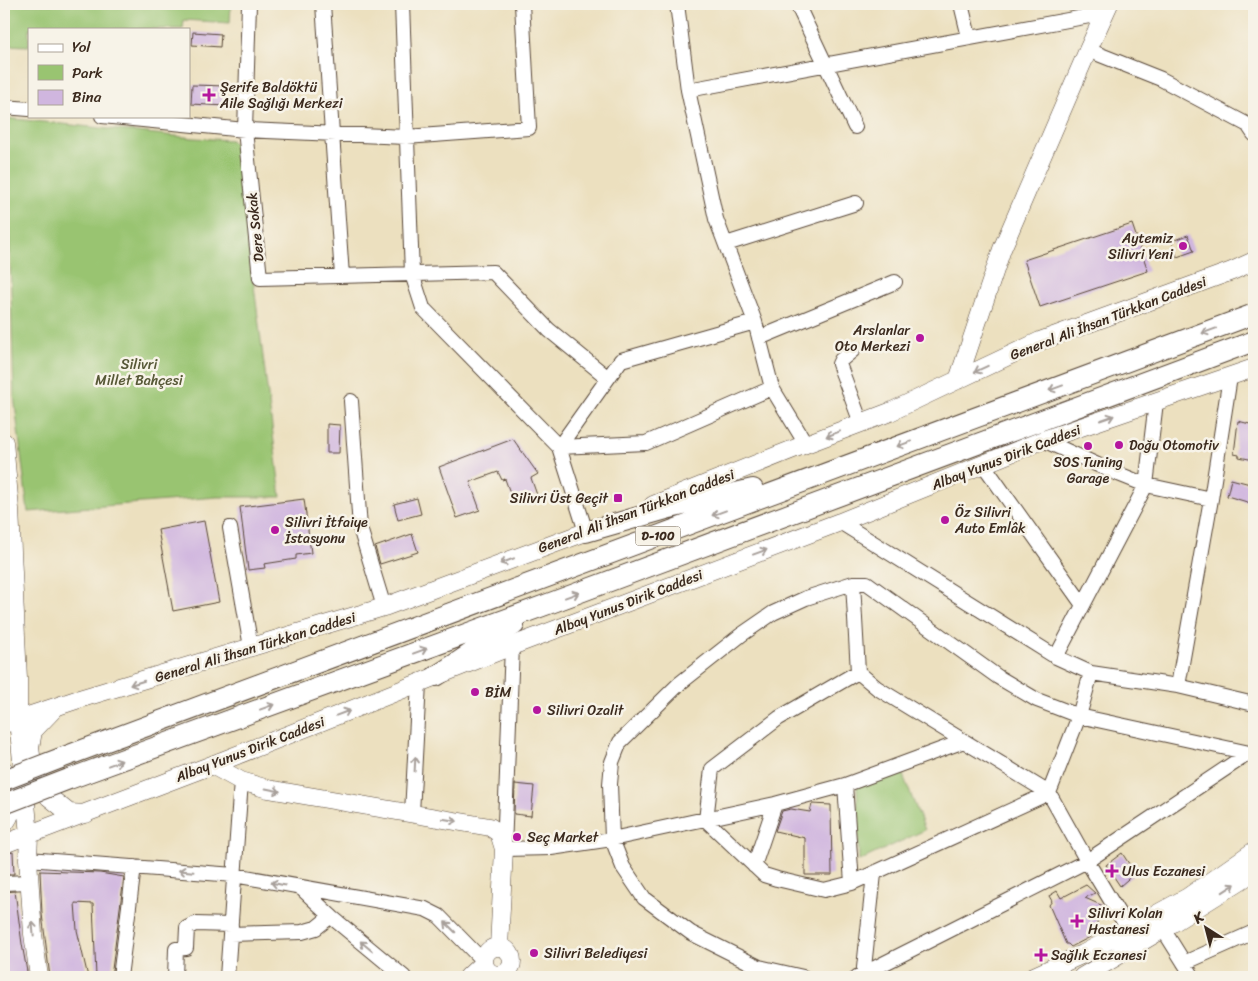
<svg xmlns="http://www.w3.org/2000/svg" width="1258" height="981" viewBox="0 0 1258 981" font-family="Sriracha,sans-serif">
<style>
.green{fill:#99c471;stroke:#6a7748}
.building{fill:#d0b6df}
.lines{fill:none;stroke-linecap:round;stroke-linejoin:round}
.minor-casing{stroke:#564536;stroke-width:16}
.major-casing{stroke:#564536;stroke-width:19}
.highway-casing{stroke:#564536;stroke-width:22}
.minor{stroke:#fff;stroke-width:14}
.major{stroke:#fff;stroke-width:18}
.highway{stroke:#fff;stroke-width:20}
.highway-bridge-casing{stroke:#564536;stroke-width:22;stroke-linecap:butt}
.highway-bridge{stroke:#fff;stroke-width:20}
.oneway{stroke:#a79f9a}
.poi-dot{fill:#b5179e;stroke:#f7f3e8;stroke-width:2}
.labels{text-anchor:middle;stroke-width:5;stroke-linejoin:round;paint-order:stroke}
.shield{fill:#f7f3e8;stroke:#73665b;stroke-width:1}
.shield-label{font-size:12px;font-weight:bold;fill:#3b2a1e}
.poi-label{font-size:14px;fill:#3b2a1e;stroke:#f7f3e8;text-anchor:start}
.street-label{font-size:14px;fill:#3b2a1e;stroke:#f7f3e8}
.park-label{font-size:14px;fill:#575837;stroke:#f7f3e8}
</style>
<rect width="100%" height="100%" fill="#f7f3e8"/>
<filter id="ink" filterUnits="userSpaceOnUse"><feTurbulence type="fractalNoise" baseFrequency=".02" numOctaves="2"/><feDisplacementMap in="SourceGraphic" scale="10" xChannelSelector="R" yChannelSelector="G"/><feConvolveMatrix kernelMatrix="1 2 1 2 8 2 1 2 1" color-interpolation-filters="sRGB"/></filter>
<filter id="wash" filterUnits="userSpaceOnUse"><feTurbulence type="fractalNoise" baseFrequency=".0096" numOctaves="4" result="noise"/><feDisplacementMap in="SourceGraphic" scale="20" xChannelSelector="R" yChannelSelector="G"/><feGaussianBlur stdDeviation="1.12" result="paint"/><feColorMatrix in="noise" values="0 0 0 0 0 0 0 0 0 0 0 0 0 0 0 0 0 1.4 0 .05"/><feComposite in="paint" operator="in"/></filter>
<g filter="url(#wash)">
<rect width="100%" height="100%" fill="#ece0bf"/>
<!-- green -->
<path class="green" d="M4 4H231L230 23 184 20 183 29H29V46L4 45Z
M6 118 194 138 231 140 236 145 281 497H217L28 512 14 396Z
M901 770 925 830 859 861 857 787Z"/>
<g id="blocks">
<!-- building -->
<path class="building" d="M193 32 221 34 220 47 192 45Z
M192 85 227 86 226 106 191 104Z
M1132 224 1148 271 1040 307 1024 260Z
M1188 235 1194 251 1177 257 1172 241Z
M1238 421 1254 425V460L1239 457V455L1234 454Z
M327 424 340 425 339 453H327Z
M513 439 538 474 531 478 537 495 514 504 505 479 502 480 498 472 470 482 480 510 457 518 439 467Z
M1231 479 1254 485V504L1227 496Z
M417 498 421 514 398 520 394 504Z
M304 499 311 553 296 555V559L264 564 265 568 248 570 240 507Z
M204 521 219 602 173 611 158 530Z
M412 534 418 552 380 564 375 547Z
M515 784 534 786 531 816 514 814Z
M812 804 831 805 832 875H805V838L775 831 782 811 791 809 810 812Z
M13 852 14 874H4V854Z
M1122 853 1135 873 1120 886 1106 865Z
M40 871 100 873 124 877 111 977H96L93 904 75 903 77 930 88 977H50L42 914Z
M1086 885 1095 893 1085 898 1103 906 1092 936 1071 947 1068 944H1066L1049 905 1052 901 1049 896 1057 891 1061 898Z
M15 891 22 944 28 977H4V892Z"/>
</g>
</g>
<g filter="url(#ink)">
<use href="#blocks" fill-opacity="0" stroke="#564536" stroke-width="1"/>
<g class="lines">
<!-- minor casing -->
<g class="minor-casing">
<path id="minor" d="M249 4 245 130 260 278 493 272 549 330 608 378
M323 4 342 276
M402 4 412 274 423 308 559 447 586 532
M677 4 688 90 716 219 755 322 772 388 806 444
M797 4 855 127
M961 4 969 37
M1088 50 1161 79 1248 125 1254 134
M688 90 1106 13
M4 107 29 109
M102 116 245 130 406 137 529 128 522 4
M726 244 856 203
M759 338 895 282
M853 350 841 360 839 364 861 423
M351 401 360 528 384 607
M1043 440 1111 471 1146 485 1211 499
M559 447 621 360 755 322
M559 447 646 443 772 388
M983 464 1083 605
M840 522 1056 657 1091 673 1178 686 1254 704
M230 528 251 647
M853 583 858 672
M512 646 504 849 551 848 612 839 775 804 845 785 964 741
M1056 657 1146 485 1156 402
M1091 673 1079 716 1049 793 852 883 824 890 777 879 764 875 706 820 712 769 779 718 858 672 877 688 1049 793 1087 861 1128 929
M1178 686 1211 499 1230 377
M4 687 17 716
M845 785 852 883
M412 813 419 683
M28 859 234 875 425 909 439 916 484 962
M754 866 775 804
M4 883 29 882
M301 888 334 919 404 977
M1163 929 1193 977
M230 934 302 932 316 928 331 916
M1184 963 1254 932
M120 977 134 867
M175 977 176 949 186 948 187 928 195 924 231 925
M227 977 241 781
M803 977 759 967 691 933 644 898 623 867 612 839 610 784 612 762 620 742 679 684 741 635 773 613 806 598 853 583H867L998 677 1037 700 1079 716 1254 754
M857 977 1087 861 1249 753
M863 977 874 874"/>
</g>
<!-- major casing -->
<g class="major-casing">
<path id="major" d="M958 380 1002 249 1088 50 1109 4
M4 442 10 509 18 679V719L29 835 28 859 33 934 39 977
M653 505 806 444 890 412 1040 341 1232 271 1254 261
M54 709 33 731 30 748 32 762 39 783 49 797 69 813 86 814
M4 724 79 699 384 607 599 527
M212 765 241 781 268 789 490 827 499 833 504 849 499 947
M4 770C6 775 10 780 11 785 16 797 12 816 4 824
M4 844 212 765 512 646 840 522 1043 440 1254 368
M484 961a14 14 0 1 1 28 0a14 14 0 1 1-28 0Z
M468 977 484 962
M1032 977 1083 954 1188 897 1254 851
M1082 977 1163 929 1254 872"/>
</g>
<!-- highway casing -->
<g class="highway-casing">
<path id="highway" d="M586 532 670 508 753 489
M436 676C463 660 487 641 514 625
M61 758 1254 314
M69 779 548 604 1254 341"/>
</g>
<!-- minor -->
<use href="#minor" class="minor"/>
<!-- major -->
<use href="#major" class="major"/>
<!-- highway -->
<use href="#highway" class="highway"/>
<!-- highway-bridge casing -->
<g class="highway-bridge-casing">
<path id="highway-bridge" d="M4 780 61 758
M4 804 69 779"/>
</g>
<!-- highway-bridge -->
<use href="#highway-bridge" class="highway-bridge"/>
</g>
<!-- one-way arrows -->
<defs><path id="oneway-shaft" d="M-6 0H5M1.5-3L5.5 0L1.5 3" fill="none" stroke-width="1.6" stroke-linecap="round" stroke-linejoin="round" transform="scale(1.25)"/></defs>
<g class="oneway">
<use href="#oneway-shaft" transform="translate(1209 331) rotate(160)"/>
<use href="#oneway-shaft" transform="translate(981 369) rotate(155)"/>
<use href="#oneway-shaft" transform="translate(1056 388) rotate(160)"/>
<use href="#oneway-shaft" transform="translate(1107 418) rotate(-19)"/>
<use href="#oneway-shaft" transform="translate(833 434) rotate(159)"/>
<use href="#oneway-shaft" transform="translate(904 444) rotate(160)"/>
<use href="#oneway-shaft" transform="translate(719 513) rotate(160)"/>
<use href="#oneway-shaft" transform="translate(760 552) rotate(-20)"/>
<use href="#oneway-shaft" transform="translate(507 561) rotate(159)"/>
<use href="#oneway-shaft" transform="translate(572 595) rotate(-20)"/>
<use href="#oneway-shaft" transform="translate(420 651) rotate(-20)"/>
<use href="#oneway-shaft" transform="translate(137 683) rotate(163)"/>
<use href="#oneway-shaft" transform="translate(267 707) rotate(-20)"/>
<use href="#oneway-shaft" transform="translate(343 713) rotate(-21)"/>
<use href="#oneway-shaft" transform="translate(115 763) rotate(-20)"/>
<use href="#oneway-shaft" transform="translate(415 764) rotate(-87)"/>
<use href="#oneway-shaft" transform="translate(273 790) rotate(11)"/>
<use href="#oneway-shaft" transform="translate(450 820) rotate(10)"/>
<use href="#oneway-shaft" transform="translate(186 871) rotate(-175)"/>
<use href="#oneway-shaft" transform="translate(278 884) rotate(-169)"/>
<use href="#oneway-shaft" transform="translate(1229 888) rotate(-33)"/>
<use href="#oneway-shaft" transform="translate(450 927) rotate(-135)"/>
<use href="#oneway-shaft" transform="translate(33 929) rotate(-95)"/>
<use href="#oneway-shaft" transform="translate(366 946) rotate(-140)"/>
</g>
</g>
<!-- markers -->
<g class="poi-dot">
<path d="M206.5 87.5h5v5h5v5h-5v5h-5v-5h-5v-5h5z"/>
<circle cx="1183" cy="246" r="5"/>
<circle cx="920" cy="338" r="5"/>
<circle cx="1119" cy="445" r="5"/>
<circle cx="1088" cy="446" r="5"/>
<rect x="613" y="493" width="10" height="10" rx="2.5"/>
<circle cx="945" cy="520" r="5"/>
<circle cx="275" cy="530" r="5"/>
<circle cx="475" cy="692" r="5"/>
<circle cx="537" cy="710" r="5"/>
<circle cx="517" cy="837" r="5"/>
<path d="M1109.5 863.5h5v5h5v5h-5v5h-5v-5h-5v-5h5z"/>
<path d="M1074.5 913.5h5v5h5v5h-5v5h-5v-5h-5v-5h5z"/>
<circle cx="534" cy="953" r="5"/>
<path d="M1038.5 947.5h5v5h5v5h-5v5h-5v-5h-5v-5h5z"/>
</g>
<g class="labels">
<!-- shield labels -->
<rect class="shield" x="635.5" y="526.5" width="45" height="19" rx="4"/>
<g class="shield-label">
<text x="658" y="540">D-100</text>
</g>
<!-- poi labels -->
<g class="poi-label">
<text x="220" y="92">Şerife Baldöktü<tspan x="220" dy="16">Aile Sağlığı Merkezi</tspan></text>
<text x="1173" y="243" text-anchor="end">Aytemiz<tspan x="1173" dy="16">Silivri Yeni</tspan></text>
<text x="910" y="335" text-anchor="end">Arslanlar<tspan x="910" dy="16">Oto Merkezi</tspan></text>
<text x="1129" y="450">Doğu Otomotiv</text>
<text x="1088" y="467" text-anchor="middle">SOS Tuning<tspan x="1088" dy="16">Garage</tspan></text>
<text x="608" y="503" text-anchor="end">Silivri Üst Geçit</text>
<text x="955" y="517">Öz Silivri<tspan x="955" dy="16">Auto Emlâk</tspan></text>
<text x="285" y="527">Silivri İtfaiye<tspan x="285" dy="16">İstasyonu</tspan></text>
<text x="485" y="697">BİM</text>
<text x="547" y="715">Silivri Ozalit</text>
<text x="527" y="842">Seç Market</text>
<text x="1122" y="876">Ulus Eczanesi</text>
<text x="1088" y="918">Silivri Kolan<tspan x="1088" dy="16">Hastanesi</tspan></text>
<text x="544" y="958">Silivri Belediyesi</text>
<text x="1051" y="960">Sağlık Eczanesi</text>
</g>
<!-- street labels -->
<g class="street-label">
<text transform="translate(255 227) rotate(-96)" y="5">Dere Sokak</text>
<text transform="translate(1108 318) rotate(-21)" y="5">General Ali İhsan Türkkan Caddesi</text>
<text transform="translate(1006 457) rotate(-21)" y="5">Albay Yunus Dirik Caddesi</text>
<text transform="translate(636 511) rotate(-21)" y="5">General Ali İhsan Türkkan Caddesi</text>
<text transform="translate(628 602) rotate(-21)" y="5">Albay Yunus Dirik Caddesi</text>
<text transform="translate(255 647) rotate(-17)" y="5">General Ali İhsan Türkkan Caddesi</text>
<text transform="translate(250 749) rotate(-21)" y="5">Albay Yunus Dirik Caddesi</text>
</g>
<!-- park labels -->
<g class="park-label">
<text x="139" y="369">Silivri<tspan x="139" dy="16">Millet Bahçesi</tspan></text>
</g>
</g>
<!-- margin -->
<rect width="1258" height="981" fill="none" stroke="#f7f3e8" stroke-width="20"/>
<!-- legend -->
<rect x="28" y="28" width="162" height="90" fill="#f7f3e8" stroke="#aca397"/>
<rect x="38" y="44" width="25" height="8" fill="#ffffff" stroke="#aca397"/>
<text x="72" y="52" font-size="15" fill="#3b2a1e">Yol</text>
<rect x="38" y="65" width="25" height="15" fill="#99c471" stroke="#aca397"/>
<text x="72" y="78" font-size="15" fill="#3b2a1e">Park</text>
<rect x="38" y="90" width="25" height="15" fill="#d0b6df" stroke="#aca397"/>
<text x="72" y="102" font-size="15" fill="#3b2a1e">Bina</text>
<!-- north arrow -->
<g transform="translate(1206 928) rotate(324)" stroke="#f7f3e8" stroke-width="4" paint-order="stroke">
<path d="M0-4L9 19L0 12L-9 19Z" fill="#3b2a1e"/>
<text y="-8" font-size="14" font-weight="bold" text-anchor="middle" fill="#3b2a1e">K</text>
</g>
</svg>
